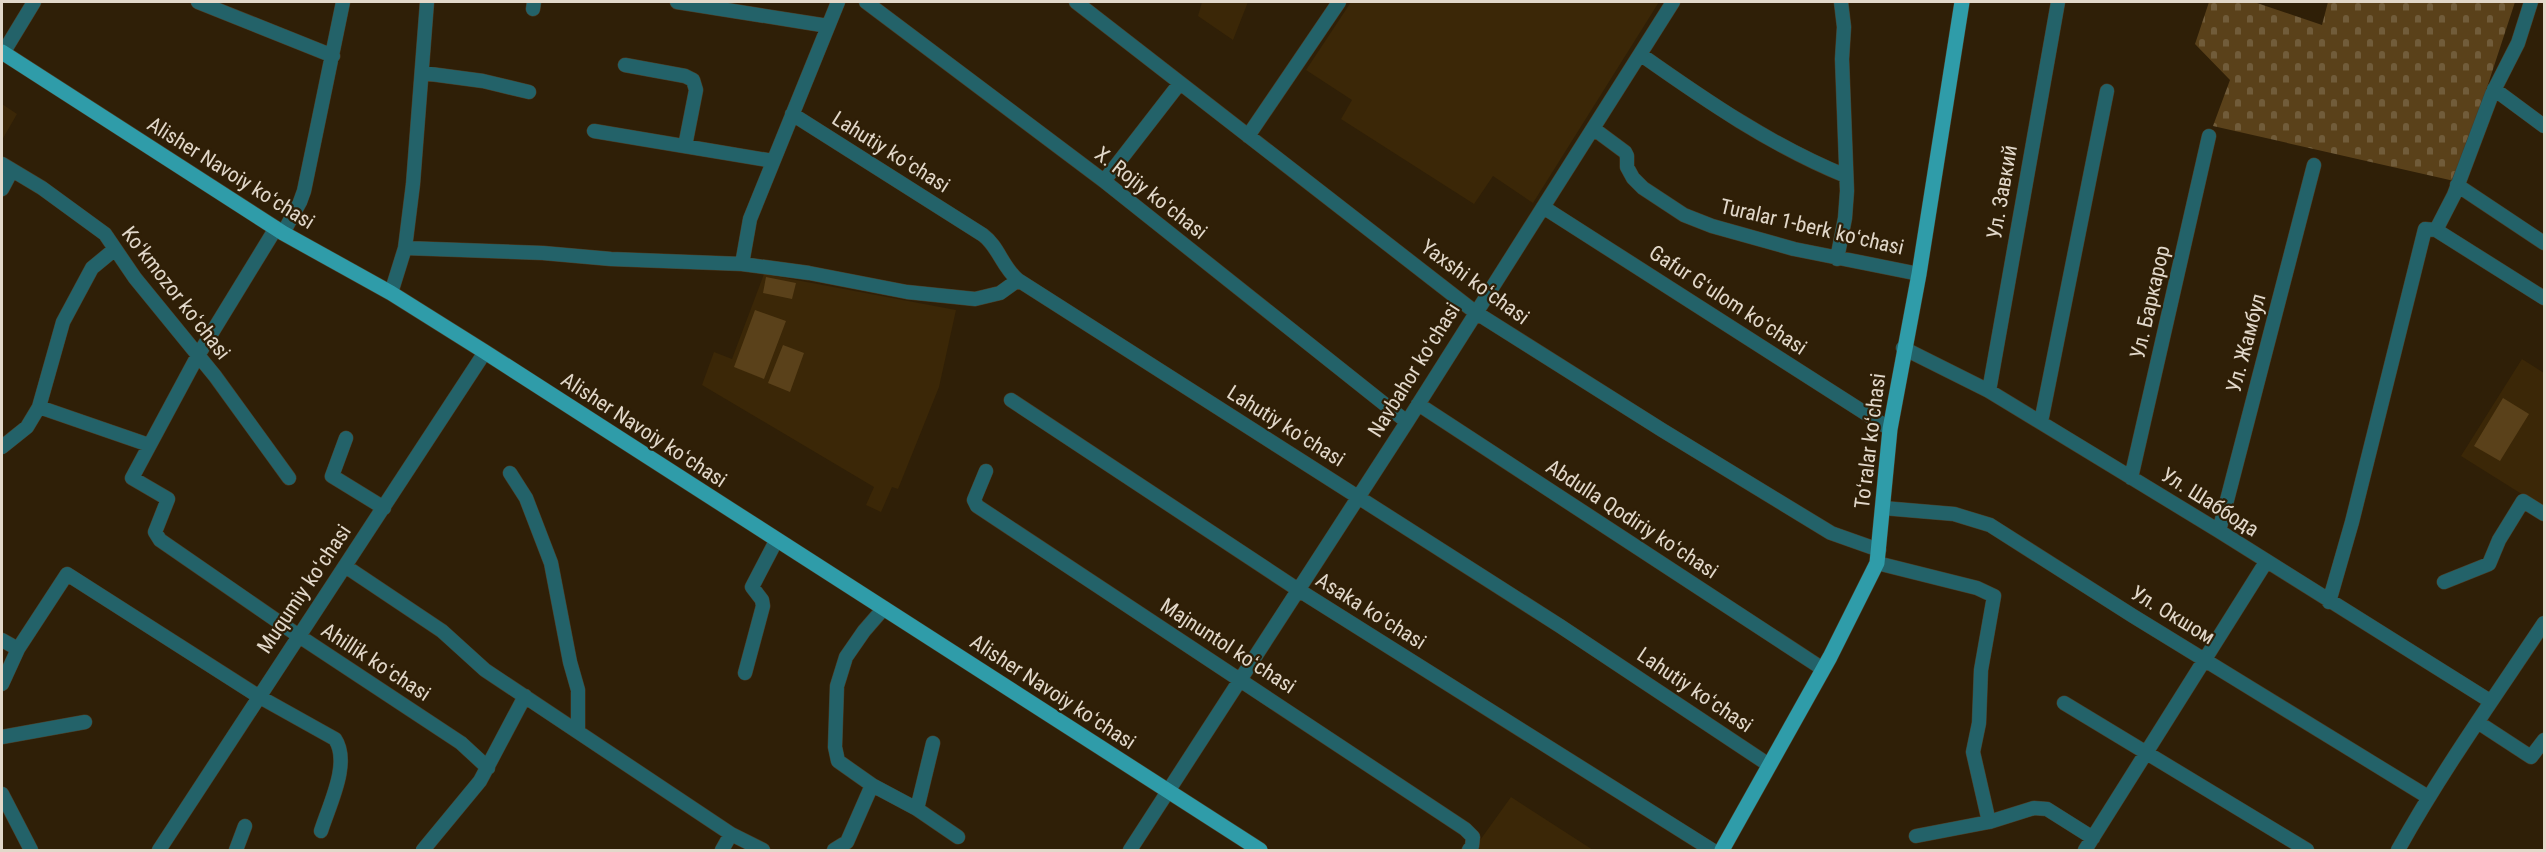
<svg xmlns="http://www.w3.org/2000/svg" width="2546" height="852" viewBox="0 0 2546 852" font-family="'Roboto Condensed',sans-serif">
<style>
.built{fill:#3b2707}
.green{fill:#5a411a}
.cemetery{fill:url(#cemetery-stones)}
.lines{fill:none;stroke-linecap:round;stroke-linejoin:round}
.minor-casing{stroke:#4c3d26;stroke-width:15}
.major-casing{stroke:#4c3d26;stroke-width:16}
.minor{stroke:#236269;stroke-width:14}
.major{stroke:#2f9ca9;stroke-width:15}
.labels{text-anchor:middle;stroke-width:4.5;stroke-linejoin:round;paint-order:stroke}
.street-label{font-size:21px;fill:#e2d8ca;stroke:#2f1f07}
</style>
<defs>
<pattern id="cemetery-stones" width="16" height="16" patternUnits="userSpaceOnUse" patternTransform="scale(1.5)"><rect width="16" height="16" fill="#5a411a"/><path d="M2 7V4a2 2 0 0 1 4 0v3zM10 15v-3a2 2 0 0 1 4 0v3z" fill="#715c3a"/></pattern>
</defs>
<rect width="100%" height="100%" fill="#2f1f07"/>
<!-- built -->
<path class="built" d="M1202 2H1248L1233 40 1198 16Z
M1351 2H1659L1533 203 1493 176 1474 204 1341 119 1352 100 1306 70Z
M2 104 17 114 2 140Z
M764 274 956 310 939 387 898 489 892 487 881 512 866 505 874 487 702 385 714 352 732 359Z
M2522 359 2544 373V508L2461 456Z
M1511 797 1593 850H1473Z"/>
<!-- green -->
<path class="green" d="M766 277 796 283 792 299 763 293Z
M755 310 786 321 764 379 734 367Z
M783 345 804 353 790 392 768 383Z
M2503 398 2529 414 2500 461 2474 446Z"/>
<!-- cemetery -->
<path class="cemetery" d="M2209 2H2254L2322 25 2328 2H2515L2476 121 2463 183 2213 126 2230 80 2195 44Z"/>
<g class="lines">
<!-- minor casing -->
<g class="minor-casing">
<path id="minor" d="M198 2 333 56
M677 2 828 26
M866 2 1104 181 1407 422
M1076 2 1475 312 1662 430 1831 533 1879 550
M533 9 534 2
M3 53 34 2
M1640 54C1705 100 1772 146 1846 176
M625 65 685 76 693 80 696 90 685 146
M423 73 483 81 529 92
M2494 89 2544 126
M792 114 983 235C999 247 1002 267 1018 280L1560 626 1769 765
M1594 129 1625 152 1627 156V167L1633 178 1643 188 1684 215 1712 226 1794 249 1919 274
M594 131 773 161
M1248 136 1339 2
M2 164 42 188 105 234 135 278 215 376 289 478
M1104 181 1180 83
M2457 185 2544 243
M2 189 12 170
M1543 207 1890 429
M276 228 197 357 132 478 168 499 155 532 160 540 299 636 461 743 488 768
M2436 230 2454 195 2492 94 2518 43 2531 2
M283 233 300 202 304 191 343 2
M405 248 543 253 611 259 742 264 809 273 907 292 975 299 1000 293 1018 280
M1837 259 1845 218 1847 191 1842 59 1844 27 1841 2
M742 264 750 219 838 2
M391 293 405 248 413 184 427 2
M1903 348 1989 391 2219 531 2490 701
M1989 391 2058 2
M1011 400 1297 589 1712 850
M1418 404 1823 669
M39 407 149 445
M2041 422 2107 91
M346 438 332 476 384 508
M2 447 27 427 39 407 63 322 92 268 115 249
M986 471 974 500 977 506 1465 829 1473 837 1472 846 1469 850
M510 473 526 498 551 563 570 662 578 690V730
M2131 478 2209 136
M1883 508 1954 514 1990 525 2133 616 2428 797
M2219 531 2314 165
M1877 563 1977 588 1994 596 1981 670 1979 723 1973 752 1989 822
M345 566 442 631 485 670 731 834 763 850
M2444 582 2489 564 2499 540 2523 501 2544 514
M2329 602 2352 522 2425 229 2436 230 2544 298
M884 608 864 631 846 657 837 686 835 747 838 761 872 785 917 809 958 837
M2 640 18 649 67 574 258 696 335 739C351 763 329 805 321 831
M745 673 763 606 762 600 752 587 776 541
M2 684 18 649
M2064 703 2307 850
M2479 723 2531 757 2544 740
M2 737 85 722
M2 794 31 850
M917 809 933 743
M1916 836 1989 822 2034 808 2047 809 2093 838
M159 850 485 352
M236 850 245 826
M423 850 480 781 525 696
M722 850 731 834
M834 850 847 842 872 785
M1130 850 1407 422 1673 2
M2085 850 2266 562
M2398 850C2442 771 2494 698 2544 623"/>
</g>
<!-- major casing -->
<g class="major-casing">
<path id="major" d="M2 52 283 233 391 293 485 352 1260 850
M1722 850 1830 657 1877 563 1890 429 1919 274 1962 2"/>
</g>
<!-- minor -->
<use href="#minor" class="minor"/>
<!-- major -->
<use href="#major" class="major"/>
</g>
<g class="labels">
<!-- street labels -->
<g class="street-label">
<text transform="translate(891 152) rotate(32)" y="7">Lahutiy koʻchasi</text>
<text transform="translate(231 173) rotate(32)" y="7">Alisher Navoiy koʻchasi</text>
<text transform="translate(2002 192) rotate(-80)" y="7">Ул. Завкий</text>
<text transform="translate(1151 193) rotate(38)" y="7">X. Rojiy koʻchasi</text>
<text transform="translate(1812 227) rotate(13)" y="7">Turalar 1-berk koʻchasi</text>
<text transform="translate(1475 282) rotate(36)" y="7">Yaxshi koʻchasi</text>
<text transform="translate(176 293) rotate(52)" y="7">Koʻkmozor koʻchasi</text>
<text transform="translate(1728 300) rotate(33)" y="7">Gafur Gʻulom koʻchasi</text>
<text transform="translate(2150 302) rotate(-77)" y="7">Ул. Баркарор</text>
<text transform="translate(2246 343) rotate(-75)" y="7">Ул. Жамбул</text>
<text transform="translate(1414 370) rotate(-58)" y="7">Navbahor koʻchasi</text>
<text transform="translate(1286 426) rotate(32)" y="7">Lahutiy koʻchasi</text>
<text transform="translate(644 430) rotate(33)" y="7">Alisher Navoiy koʻchasi</text>
<text transform="translate(1870 441) rotate(-83)" y="7">Toʻralar koʻchasi</text>
<text transform="translate(2210 502) rotate(32)" y="7">Ул. Шаббода</text>
<text transform="translate(1632 519) rotate(33)" y="7">Abdulla Qodiriy koʻchasi</text>
<text transform="translate(304 589) rotate(-56)" y="7">Muqumiy koʻchasi</text>
<text transform="translate(1371 611) rotate(32)" y="7">Asaka koʻchasi</text>
<text transform="translate(2173 615) rotate(31)" y="7">Ул. Окшом</text>
<text transform="translate(1228 646) rotate(33)" y="7">Majnuntol koʻchasi</text>
<text transform="translate(376 662) rotate(33)" y="7">Ahillik koʻchasi</text>
<text transform="translate(1695 690) rotate(34)" y="7">Lahutiy koʻchasi</text>
<text transform="translate(1053 692) rotate(33)" y="7">Alisher Navoiy koʻchasi</text>
</g>
</g>
<!-- border -->
<rect width="2546" height="852" fill="none" stroke="#e2d8ca" stroke-width="6"/>
</svg>
